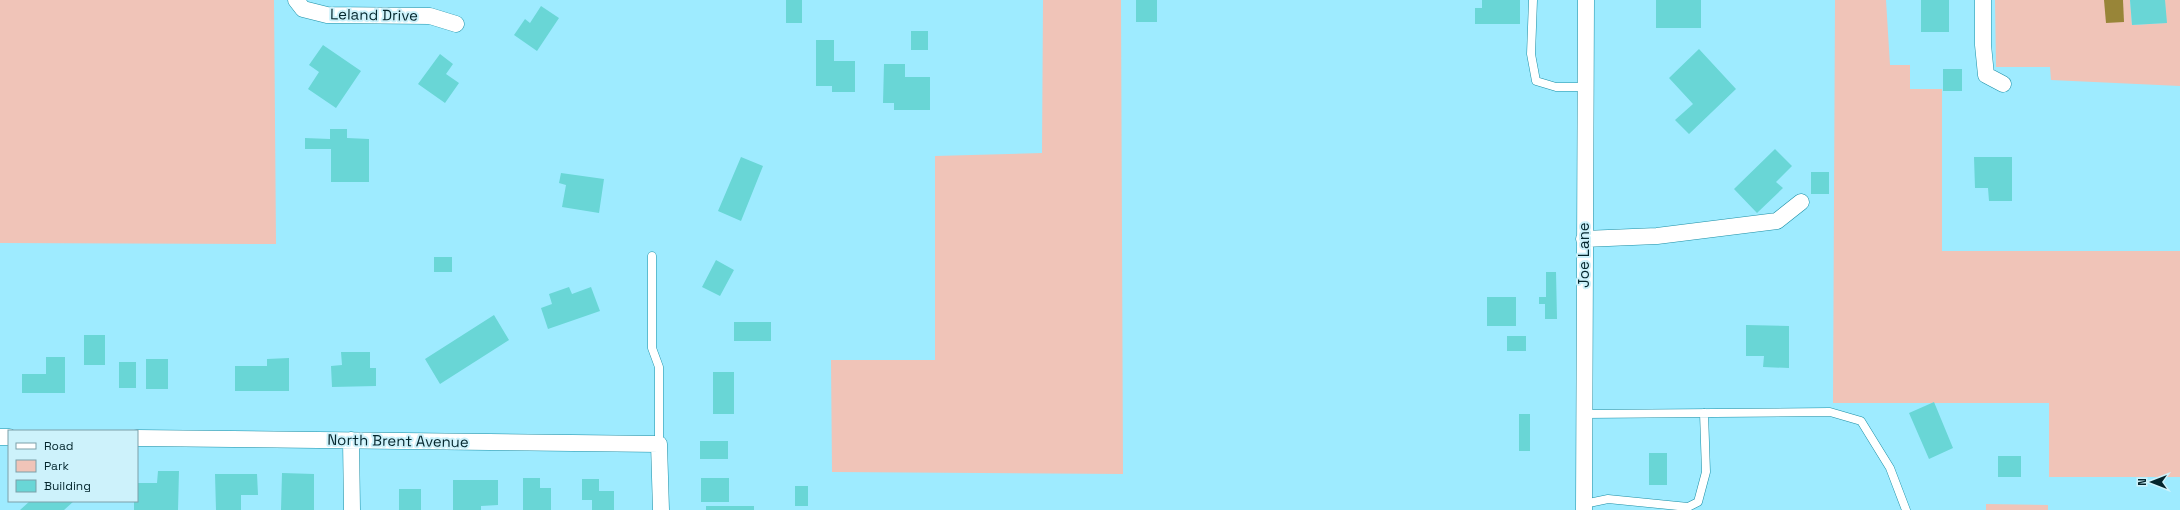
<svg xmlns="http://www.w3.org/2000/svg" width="2180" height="510" viewBox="0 0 2180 510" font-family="'Space Grotesk',sans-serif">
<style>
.green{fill:#f0c4b8}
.water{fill:#988538}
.building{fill:#69d6d6}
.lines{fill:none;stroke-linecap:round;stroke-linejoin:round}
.service-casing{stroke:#1b8fa6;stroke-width:9}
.minor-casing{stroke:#1b8fa6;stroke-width:17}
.service{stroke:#fff;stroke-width:8}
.minor{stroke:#fff;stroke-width:16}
.labels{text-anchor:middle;stroke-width:4;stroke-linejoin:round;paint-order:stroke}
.street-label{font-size:15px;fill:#04262d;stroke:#cdf2fb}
</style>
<rect width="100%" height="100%" fill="#9eebff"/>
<!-- green -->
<path class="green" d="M0 0H274L276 244 0 243Z
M1043 0H1121L1123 474 832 472 831 360H935V156L1042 153Z
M1835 0H1886L1890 65H1910V89H1942V251H2180V477H2049V403H1833Z
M1995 0H2130L2132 25 2166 23 2165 0H2180V86L2051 80 2050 67H1996Z
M1986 504 2048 505V510H1986Z"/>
<!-- water -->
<path class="water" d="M2104 0H2123L2124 22 2106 23Z"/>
<!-- building -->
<path class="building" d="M786 0H802V23H786Z
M1136 0H1157V22H1136Z
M1482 0H1520V24H1475V8H1482Z
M1656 0H1701V28H1656Z
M1921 0H1949V32H1921Z
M2130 0H2165L2167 23 2132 25Z
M541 6 559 18 537 51 514 35 525 19 530 23Z
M911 31H928V50H911Z
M816 40H834V61H855V92H832V86H816Z
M323 45 361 71 336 108 308 89 319 72 309 65Z
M1699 49 1736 89 1689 134 1675 120 1693 104 1669 78Z
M440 54 453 64 446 74 459 83 445 103 418 84Z
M884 64H905V77H930V110H894V103H883Z
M1943 69H1962V91H1943Z
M330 129H347V138L369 139V182H331V149H305V138L330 139Z
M1775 149 1792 166 1776 182 1783 188 1757 213 1734 189Z
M741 157 763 166 741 221 718 211Z
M1974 157H2012V201H1989L1988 188H1975Z
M1811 172H1829V194H1811Z
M561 173 604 179 599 213 562 207 566 185 559 183Z
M434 257H452V272H434Z
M716 260 734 270 720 296 702 287Z
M1546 272H1556L1557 319H1545V304H1539V297H1546Z
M569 287 572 294 591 287 600 311 548 329 541 308 552 304 549 294Z
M1487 297H1516V326H1487Z
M494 315 509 340 440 384 425 359Z
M734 322H771V341H734Z
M1746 325 1789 326V368L1763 367 1764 356H1746Z
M84 335H105V365H84Z
M1507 336H1526V351H1507Z
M341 352H370V368H376V386L332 387 331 366 342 365Z
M46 357H65V393H22V374H46Z
M289 358V391H235V366H267V359Z
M146 359H168V389H146Z
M119 362H136V388H119Z
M713 372H734V414H713Z
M1934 402 1953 448 1929 459 1909 413Z
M1519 414H1530V451H1519Z
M700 441H728V459H700Z
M1649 453H1667V485H1649Z
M1998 456H2021V477H1998Z
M158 471H179L178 510H134V501H137V483H157Z
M282 473 314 474V510H281Z
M215 474H257L258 495H241V510H216Z
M523 478H540V488H551V510H523Z
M701 478H729V502H701Z
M582 479H599V491H614V510H592V500H582Z
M453 480H498V505L481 506V510H453Z
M795 486H808V506H795Z
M399 489H421V510H399Z
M30 501H74L64 510H20Z
M706 506H754V510H706Z"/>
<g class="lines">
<!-- service casing -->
<g class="service-casing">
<path id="service" d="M1533 0 1531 54 1536 81 1556 87H1585
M652 256V348L659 367V444
M1584 414 1830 412 1861 421 1890 468 1906 510
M1584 504 1608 499 1688 507 1698 502 1706 472 1704 413"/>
</g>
<!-- minor casing -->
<g class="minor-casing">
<path id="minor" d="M296 0 303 9 327 15 430 16 456 24
M1983 0V45L1986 75 2003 84
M1584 239 1657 236 1777 221 1801 202
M0 437H9
M137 438 659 444 661 510
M351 440 352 510
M1584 510 1586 0"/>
</g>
<!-- service -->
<use href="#service" class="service"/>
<!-- minor -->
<use href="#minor" class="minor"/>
</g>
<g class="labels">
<!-- street labels -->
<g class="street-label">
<text transform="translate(374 15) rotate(1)" y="5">Leland Drive</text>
<text transform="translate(1584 255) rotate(-90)" y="5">Joe Lane</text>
<text transform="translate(398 441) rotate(1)" y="5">North Brent Avenue</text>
</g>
</g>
<!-- legend -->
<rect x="8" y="430" width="130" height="72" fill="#cdf2fb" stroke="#7da0a9"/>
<rect x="16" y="443" width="20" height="6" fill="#ffffff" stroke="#7da0a9"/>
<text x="44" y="450" font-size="12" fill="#04262d">Road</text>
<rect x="16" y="460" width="20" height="12" fill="#f0c4b8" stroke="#7da0a9"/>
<text x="44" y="470" font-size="12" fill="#04262d">Park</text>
<rect x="16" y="480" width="20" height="12" fill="#69d6d6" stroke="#7da0a9"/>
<text x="44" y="490" font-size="12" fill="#04262d">Building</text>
<!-- north arrow -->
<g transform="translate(2152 482) rotate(270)" stroke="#cdf2fb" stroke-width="3" paint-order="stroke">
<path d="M0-3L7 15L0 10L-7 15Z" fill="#04262d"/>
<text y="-6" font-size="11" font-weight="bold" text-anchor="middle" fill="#04262d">N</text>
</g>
</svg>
